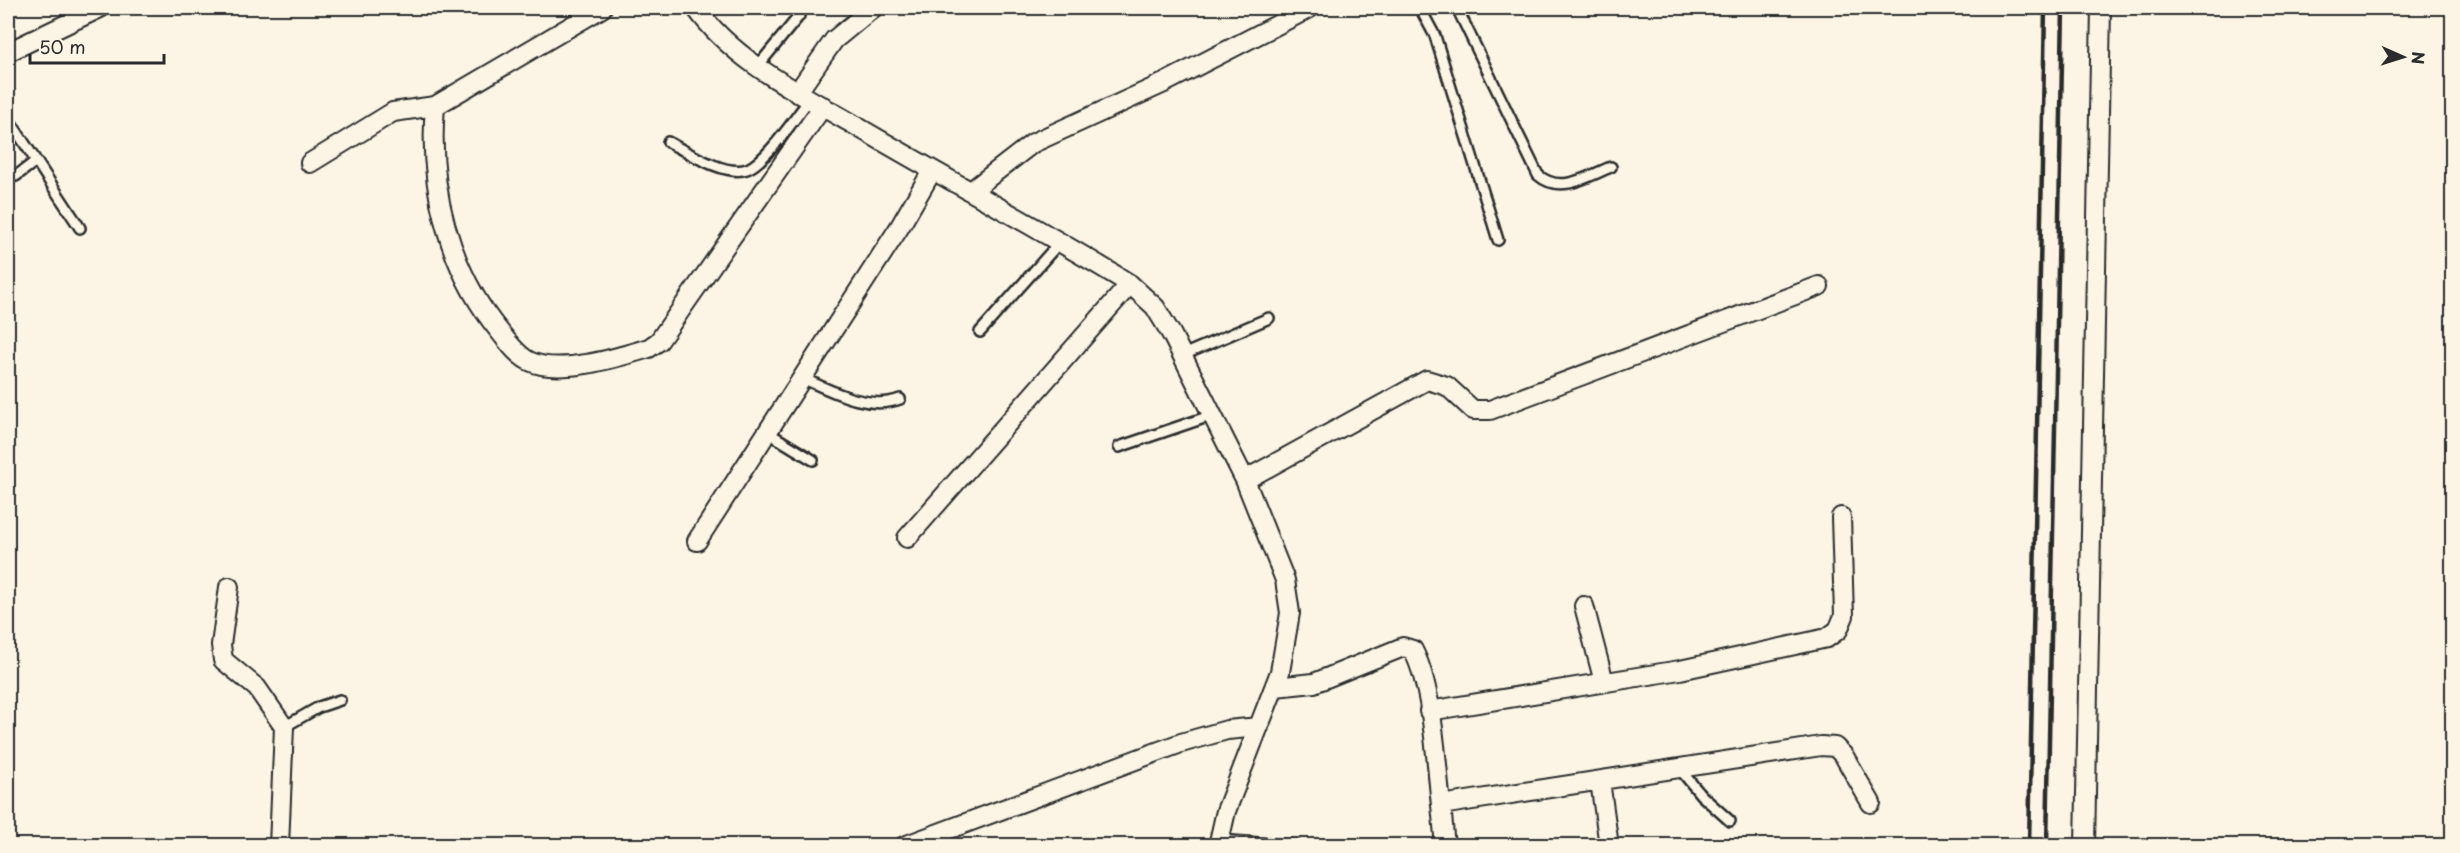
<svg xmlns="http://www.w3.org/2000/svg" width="2460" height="853" viewBox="0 0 2460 853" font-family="'Playpen Sans',sans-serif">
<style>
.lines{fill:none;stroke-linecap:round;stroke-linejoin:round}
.service-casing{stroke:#2b2b2b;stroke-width:14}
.minor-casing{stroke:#2b2b2b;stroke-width:22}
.service{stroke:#fcf5e5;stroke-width:9}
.minor{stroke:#fcf5e5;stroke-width:18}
.rail{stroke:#2b2b2b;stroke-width:4.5}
</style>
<rect width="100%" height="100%" fill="#fcf5e5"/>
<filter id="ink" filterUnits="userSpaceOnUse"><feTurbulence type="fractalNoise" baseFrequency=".0167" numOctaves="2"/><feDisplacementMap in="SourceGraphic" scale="12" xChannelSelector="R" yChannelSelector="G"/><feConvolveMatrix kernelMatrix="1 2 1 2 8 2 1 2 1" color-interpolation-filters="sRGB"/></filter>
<g filter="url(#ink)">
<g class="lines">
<!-- service casing -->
<g class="service-casing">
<path id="service" d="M1420 8 1435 36 1498 240
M1457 8 1538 175C1561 195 1587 176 1611 167
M758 66 799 16
M8 118 80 228
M668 142C687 152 726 177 747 169 767 161 796 116 810 99
M8 178 16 176 36 161
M980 332 1059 243
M1183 355 1269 318
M802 378C832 391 867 411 900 399
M767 432 813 460
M1119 447 1213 415
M284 727 319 707 340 700
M1679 768 1701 795 1730 821
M1218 840 1297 846"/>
</g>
<!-- minor casing -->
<g class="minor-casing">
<path id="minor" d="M602 8 435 106C428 186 448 269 500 332 508 342 517 355 529 361 559 376 619 357 649 348L659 341 823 106
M696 8C734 61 796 91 851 123 944 178 1039 228 1130 284L1155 307 1172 335 1245 480 1285 580 1290 613 1280 672 1226 811 1218 846
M8 52 100 8
M797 93 834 40 873 8
M310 163 393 112 435 106
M971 191 1033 143 1164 83 1310 8
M1245 480 1427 380 1447 386 1473 410H1490L1819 286
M907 538 1130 284
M697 541 899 228 932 171
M229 587 221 645 223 660 257 688 284 727 279 846
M1584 606 1604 682
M1275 687 1314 683 1403 647 1413 650C1433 688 1436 761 1441 805L1821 746 1835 747 1844 756 1871 803
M1429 711 1680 670 1827 638 1838 630 1844 616 1841 517
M1600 781 1609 846
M1441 805 1445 846
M904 846 1181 743 1227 730 1259 727
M2085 846 2101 8"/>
</g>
<!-- service -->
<use href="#service" class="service"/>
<!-- minor -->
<use href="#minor" class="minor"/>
<!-- rail -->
<path class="rail" d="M2029 846 2045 8
M2047 846 2063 8"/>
</g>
</g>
<!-- margin -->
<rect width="2460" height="853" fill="none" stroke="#fcf5e5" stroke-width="30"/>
<rect x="15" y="15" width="2430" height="823" fill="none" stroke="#2b2b2b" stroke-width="2" filter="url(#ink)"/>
<!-- north arrow -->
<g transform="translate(2403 57) rotate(93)" stroke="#fcf5e5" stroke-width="4.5" paint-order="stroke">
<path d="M0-4.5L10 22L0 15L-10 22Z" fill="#2b2b2b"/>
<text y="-9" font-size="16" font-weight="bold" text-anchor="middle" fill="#2b2b2b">N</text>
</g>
<!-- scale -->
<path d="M30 54v9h134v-9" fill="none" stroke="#2b2b2b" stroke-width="3"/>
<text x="39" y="54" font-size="18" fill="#2b2b2b" stroke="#fcf5e5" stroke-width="4.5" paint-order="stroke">50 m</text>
</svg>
